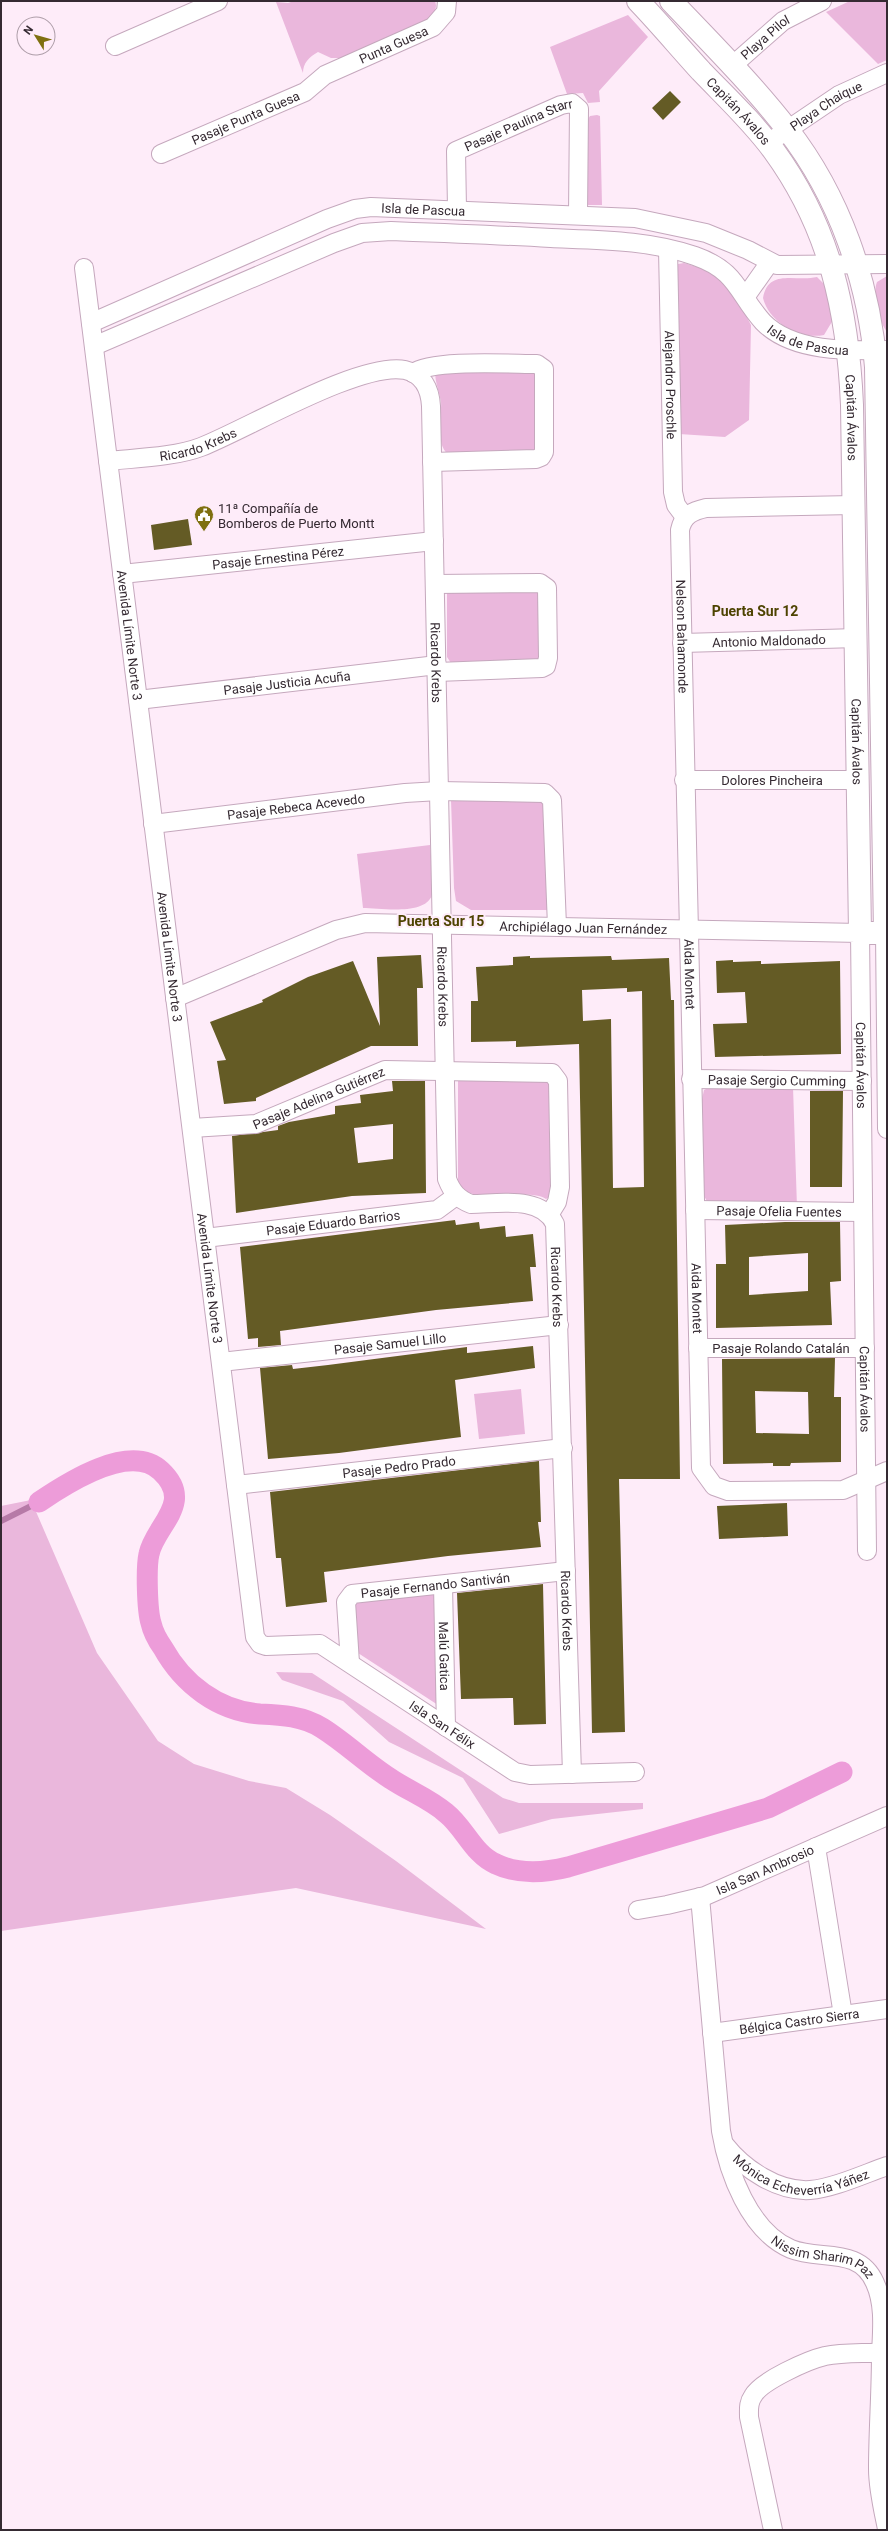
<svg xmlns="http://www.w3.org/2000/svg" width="888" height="2531" viewBox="0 0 888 2531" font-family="Roboto,sans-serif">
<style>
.green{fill:#eab7dc}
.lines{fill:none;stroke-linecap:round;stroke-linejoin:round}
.stream{stroke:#b67aa7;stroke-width:6}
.canal{stroke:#ed9cd9;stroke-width:21}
.building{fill:#645b25;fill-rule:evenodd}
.street-casing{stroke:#c5a8bd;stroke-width:20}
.secondary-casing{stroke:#c5a8bd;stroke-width:24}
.street{stroke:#fff;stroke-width:18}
.secondary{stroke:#fff;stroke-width:22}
.labels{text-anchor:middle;stroke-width:4;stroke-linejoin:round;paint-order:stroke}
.street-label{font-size:13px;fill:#352a32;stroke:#feecf9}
.poi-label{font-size:13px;fill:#352a32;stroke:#feecf9;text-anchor:start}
.neighbourhood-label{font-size:14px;font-weight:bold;fill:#4d4300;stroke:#feecf9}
</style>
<rect width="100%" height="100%" fill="#feecf9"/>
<!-- green -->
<path class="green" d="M294 1H435C439 11 430 18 423 23L341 58H331L318 52C309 57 303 63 303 73L276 2 288 3Z
M850 1H887V60L878 64 826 12Z
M628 15 648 37 599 91 600 102 588 103 583 93 567 94 550 47Z
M597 115 600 116 602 205H587L588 119 590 116Z
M684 263 700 268 720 279 735 295 751 325 749 420 725 437 679 434 676 268 678 264Z
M887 276V332C879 322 872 294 877 282Z
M817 277 827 287 833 320 824 335C799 340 769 322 763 298 768 268 796 282 817 277Z
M436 371 535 372 539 445 535 451 448 454C435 444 442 416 441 402 440 394 433 376 436 371Z
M539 588 542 659 453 666 447 657V593Z
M451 800H544L549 910H471L456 901 454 888Z
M430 845C431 860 436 881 432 895 425 916 380 908 363 908L357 854Z
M458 1078 551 1081V1196L546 1199C528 1186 459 1209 458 1179Z
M793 1087 797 1207 708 1203 704 1196 701 1104 704 1090 708 1088Z
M521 1389 525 1434 479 1439 474 1394Z
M31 1500 97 1653 158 1741 194 1764 249 1781 286 1788 330 1815 396 1861 486 1929 296 1888 1 1931V1506Z
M430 1592 436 1594 438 1705 358 1653 352 1602Z
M276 1672 312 1673 503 1798 519 1803H643V1809L552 1819 499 1834 463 1778 389 1742 343 1701 282 1680Z"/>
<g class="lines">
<!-- stream -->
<path class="stream" d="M1 1521 39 1502"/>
<!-- canal -->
<path class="canal" d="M39 1502C67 1483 130 1442 161 1471 195 1503 155 1525 149 1554 146 1567 147 1610 151 1623 153 1632 158 1641 163 1648 183 1684 218 1711 260 1714 282 1715 303 1716 322 1728 346 1743 367 1764 391 1779 409 1791 430 1799 446 1813 465 1828 473 1854 496 1864 519 1875 544 1873 568 1867L768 1808 842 1772"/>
</g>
<!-- building -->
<path class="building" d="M670 91 681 102 663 120 652 108Z
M188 519 192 545 154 550 151 525Z
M421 955 423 988H417L418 1046H371L256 1098V1101L224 1104 217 1061 226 1060 210 1022 263 1002 262 1000 308 977 353 961 380 1026 377 957Z
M530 956V958L611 956 612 960 669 958 671 1000H674L680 1479H619L625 1732 592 1733 579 1044 516 1047V1041L471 1042V1001H478L476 967 513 965V957ZM627 988V992L642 991 644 1187 613 1188 611 1019 583 1021 582 990Z
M733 960V962L761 961V964L840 961 841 1054 715 1057 713 1024 747 1023 745 992 717 993 716 961Z
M392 1081H425L426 1193 352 1196 236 1213 232 1136 278 1130V1126L289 1122 335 1114V1106L361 1103 360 1095 393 1091ZM393 1124V1159L358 1163 354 1128Z
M810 1091H843L842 1187H810Z
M455 1220 456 1225 479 1222 480 1229 505 1226 506 1237 533 1234 536 1267H530L533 1301 436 1310 280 1331 281 1345 258 1347V1338L248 1339 240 1247Z
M785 1222H840L841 1281 830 1282 832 1325 716 1328V1264H726L725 1225ZM808 1253V1291L749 1295V1257Z
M533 1346 535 1368 455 1380 461 1437 339 1453 268 1459 260 1368 292 1365 293 1369 328 1365 467 1347V1353Z
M835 1358 834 1397H841V1462L791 1463 790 1466H773V1463L723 1464 722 1359ZM755 1391 808 1392 809 1434 756 1433Z
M539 1461 541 1522H538L541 1547 448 1556 324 1572 327 1602 286 1607 281 1558H276L270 1492Z
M787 1503 788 1536 719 1539 717 1506Z
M543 1584 546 1724 514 1725 513 1698 461 1699 457 1593Z"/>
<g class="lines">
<!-- street casing -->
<g class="street-casing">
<g id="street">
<path d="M115 46 218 1"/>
<path id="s1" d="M732 66 783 21 822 1"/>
<path id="s2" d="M768 143 839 95 887 73"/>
<path id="s3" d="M161 154 305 92 325 75 433 27 446 12 447 1"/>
<path id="s4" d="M457 209 456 151 561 105 572 103 579 109 578 215"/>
<path id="s5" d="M668 249 673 492 676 505 685 517"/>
<path id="s6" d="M84 268 255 1637 260 1644 266 1646 320 1644 515 1772 530 1775 635 1772"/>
<path d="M746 296 770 262"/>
<path id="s7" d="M91 323 327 219 355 209 371 207 635 218 706 233 748 250 777 265 887 264"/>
<path id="s8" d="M94 346 334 243 362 233 391 231C444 233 498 235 551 238 599 240 650 240 695 256 738 271 737 293 763 322 792 352 848 351 887 350"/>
<path d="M413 373C432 359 511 364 537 364L544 369V452L541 457 536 459 432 462"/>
<path id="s9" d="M108 461C136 458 175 457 201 447 247 429 361 361 405 370 423 374 430 389 431 406L447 1179C452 1192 458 1199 471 1204 498 1204 541 1195 555 1224L572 1774"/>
<path id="s10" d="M854 505 706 508C693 511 683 515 680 530L701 1468 714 1486 728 1491 843 1490 887 1471"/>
<path id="s11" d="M122 574 434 541"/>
<path d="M435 584 540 583 547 588 548 658 546 666 542 668 437 672"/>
<path id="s12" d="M682 643 857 638"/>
<path id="s13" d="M138 700 437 665"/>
<path id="s14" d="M684 780H859"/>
<path id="s15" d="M153 824 405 793 439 791 545 793 552 800 557 926"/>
<path d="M885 933 887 1129"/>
<path id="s16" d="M175 998 336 930 365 923 860 933 867 1551"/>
<path id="s17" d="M691 1079 862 1081"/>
<path id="s18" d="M192 1128 256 1124 385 1070 552 1073 558 1081 560 1187 557 1202 549 1215"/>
<path id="s19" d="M695 1210 863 1212"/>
<path id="s20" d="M205 1238 437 1210 456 1196"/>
<path id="s21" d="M698 1348H865"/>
<path id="s22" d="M221 1362 559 1325"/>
<path id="s23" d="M236 1485 563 1448"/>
<path id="s24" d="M443 1585 446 1727"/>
<path id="s25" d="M350 1663 346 1602 352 1594 566 1571"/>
<path d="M816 1847 843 2015"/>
<path id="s26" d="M700 1897 721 2131C728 2172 749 2231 791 2249 820 2261 859 2246 875 2283 885 2305 882 2331 881 2354 881 2393 878 2431 878 2469 878 2489 883 2509 887 2529"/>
<path id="s27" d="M638 1910 667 1905 705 1896 887 1816"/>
<path id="s28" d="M712 2033 887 2009"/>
<path id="s29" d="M725 2145C744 2169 778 2192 810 2190 834 2188 864 2174 887 2166"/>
<path d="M773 2530 749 2417C749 2409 748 2403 753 2396 761 2381 808 2360 825 2356 845 2352 867 2354 887 2352"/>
</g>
</g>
<!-- secondary casing -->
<g class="secondary-casing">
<g id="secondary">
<path id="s30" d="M638 1C660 24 680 48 701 71 726 97 753 122 774 151 830 228 848 312 852 405L860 933H887"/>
<path d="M671 1C711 43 752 84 787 129 840 197 869 282 876 367L885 933"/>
</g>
</g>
<!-- street -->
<use href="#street" class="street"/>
<!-- secondary -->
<use href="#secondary" class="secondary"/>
</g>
<!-- icons -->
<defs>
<g id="civic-pin" transform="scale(1)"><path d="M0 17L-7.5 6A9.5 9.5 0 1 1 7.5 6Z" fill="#7f7010" stroke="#feecf9"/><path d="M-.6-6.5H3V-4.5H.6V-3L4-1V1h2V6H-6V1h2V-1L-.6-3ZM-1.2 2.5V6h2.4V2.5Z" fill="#fff"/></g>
</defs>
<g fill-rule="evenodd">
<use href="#civic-pin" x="204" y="515"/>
</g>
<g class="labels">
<!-- street labels -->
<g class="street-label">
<text dy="5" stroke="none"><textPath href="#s1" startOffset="44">Playa Pilol</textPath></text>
<text dy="5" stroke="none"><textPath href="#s3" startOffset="258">Punta Guesa</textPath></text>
<text dy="5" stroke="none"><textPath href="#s2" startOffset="69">Playa Chaique</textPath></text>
<text dy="5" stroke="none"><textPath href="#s30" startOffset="149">Capitán Ávalos</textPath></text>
<text dy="5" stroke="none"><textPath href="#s3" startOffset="92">Pasaje Punta Guesa</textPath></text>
<text dy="5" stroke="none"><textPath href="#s4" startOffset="126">Pasaje Paulina Starr</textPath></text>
<text dy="5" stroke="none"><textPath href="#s7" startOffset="356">Isla de Pascua</textPath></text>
<text dy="5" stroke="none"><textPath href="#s8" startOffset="773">Isla de Pascua</textPath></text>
<text dy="5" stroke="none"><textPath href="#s5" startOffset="136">Alejandro Proschle</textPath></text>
<text dy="5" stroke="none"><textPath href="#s30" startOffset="485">Capitán Ávalos</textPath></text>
<text dy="5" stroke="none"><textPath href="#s9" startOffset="92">Ricardo Krebs</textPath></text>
<text dy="5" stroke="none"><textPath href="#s11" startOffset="157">Pasaje Ernestina Pérez</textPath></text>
<text dy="5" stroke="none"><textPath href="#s6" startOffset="370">Avenida Límite Norte 3</textPath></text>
<text dy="5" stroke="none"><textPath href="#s10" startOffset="291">Nelson Bahamonde</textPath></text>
<text dy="5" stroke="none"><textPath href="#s12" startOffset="87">Antonio Maldonado</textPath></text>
<text dy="5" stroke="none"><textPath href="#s9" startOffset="619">Ricardo Krebs</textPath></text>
<text dy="5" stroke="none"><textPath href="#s13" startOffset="150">Pasaje Justicia Acuña</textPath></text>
<text dy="5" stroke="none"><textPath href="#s30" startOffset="809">Capitán Ávalos</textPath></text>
<text dy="5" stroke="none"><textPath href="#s14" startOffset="88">Dolores Pincheira</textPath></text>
<text dy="5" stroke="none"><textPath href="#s15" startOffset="144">Pasaje Rebeca Acevedo</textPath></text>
<text dy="5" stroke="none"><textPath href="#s16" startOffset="423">Archipiélago Juan Fernández</textPath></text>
<text dy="5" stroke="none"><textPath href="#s6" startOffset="694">Avenida Límite Norte 3</textPath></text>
<text dy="5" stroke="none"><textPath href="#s10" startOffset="629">Aida Montet</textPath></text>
<text dy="5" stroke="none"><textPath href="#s9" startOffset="943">Ricardo Krebs</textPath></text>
<text dy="5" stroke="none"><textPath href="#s16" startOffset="832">Capitán Ávalos</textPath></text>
<text dy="5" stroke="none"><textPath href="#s17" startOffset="86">Pasaje Sergio Cumming</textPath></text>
<text dy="5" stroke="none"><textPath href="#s18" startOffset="132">Pasaje Adelina Gutiérrez</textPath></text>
<text dy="5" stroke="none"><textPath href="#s19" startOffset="84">Pasaje Ofelia Fuentes</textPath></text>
<text dy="5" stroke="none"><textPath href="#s20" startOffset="129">Pasaje Eduardo Barrios</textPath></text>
<text dy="5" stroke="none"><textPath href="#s6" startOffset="1018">Avenida Límite Norte 3</textPath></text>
<text dy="5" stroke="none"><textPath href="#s9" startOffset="1326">Ricardo Krebs</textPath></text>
<text dy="5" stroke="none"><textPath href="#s10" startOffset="953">Aida Montet</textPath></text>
<text dy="5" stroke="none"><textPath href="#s22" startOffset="170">Pasaje Samuel Lillo</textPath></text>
<text dy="5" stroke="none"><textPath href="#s21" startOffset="83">Pasaje Rolando Catalán</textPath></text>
<text dy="5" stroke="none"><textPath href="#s16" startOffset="1156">Capitán Ávalos</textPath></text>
<text dy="5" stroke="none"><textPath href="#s23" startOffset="164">Pasaje Pedro Prado</textPath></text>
<text dy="5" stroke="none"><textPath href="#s25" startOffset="155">Pasaje Fernando Santiván</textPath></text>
<text dy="5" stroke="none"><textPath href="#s9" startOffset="1650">Ricardo Krebs</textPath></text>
<text dy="5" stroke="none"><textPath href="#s24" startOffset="71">Malú Gatica</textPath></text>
<text dy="5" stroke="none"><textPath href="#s6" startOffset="1595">Isla San Félix</textPath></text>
<text dy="5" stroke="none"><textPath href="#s27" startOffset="134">Isla San Ambrosio</textPath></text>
<text dy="5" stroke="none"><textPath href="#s28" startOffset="88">Bélgica Castro Sierra</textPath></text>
<text dy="5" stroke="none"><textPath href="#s29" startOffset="88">Mónica Echeverría Yáñez</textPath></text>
<text dy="5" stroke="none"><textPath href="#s26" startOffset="411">Nissim Sharim Paz</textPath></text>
</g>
<!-- poi labels -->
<g class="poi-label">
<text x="218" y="513">11ª Compañía de<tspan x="218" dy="15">Bomberos de Puerto Montt</tspan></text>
</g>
<!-- neighbourhood labels -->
<g class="neighbourhood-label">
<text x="755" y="616">Puerta Sur 12</text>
<text x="441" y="926">Puerta Sur 15</text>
</g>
</g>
<!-- border -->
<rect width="888" height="2531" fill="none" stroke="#352a32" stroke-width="4"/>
<!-- north arrow -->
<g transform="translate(36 36) rotate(307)"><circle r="19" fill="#feecf9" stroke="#ae9ea9"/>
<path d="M0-3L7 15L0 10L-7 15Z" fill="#7f7010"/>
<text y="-6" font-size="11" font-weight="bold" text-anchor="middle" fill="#352a32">N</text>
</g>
</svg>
